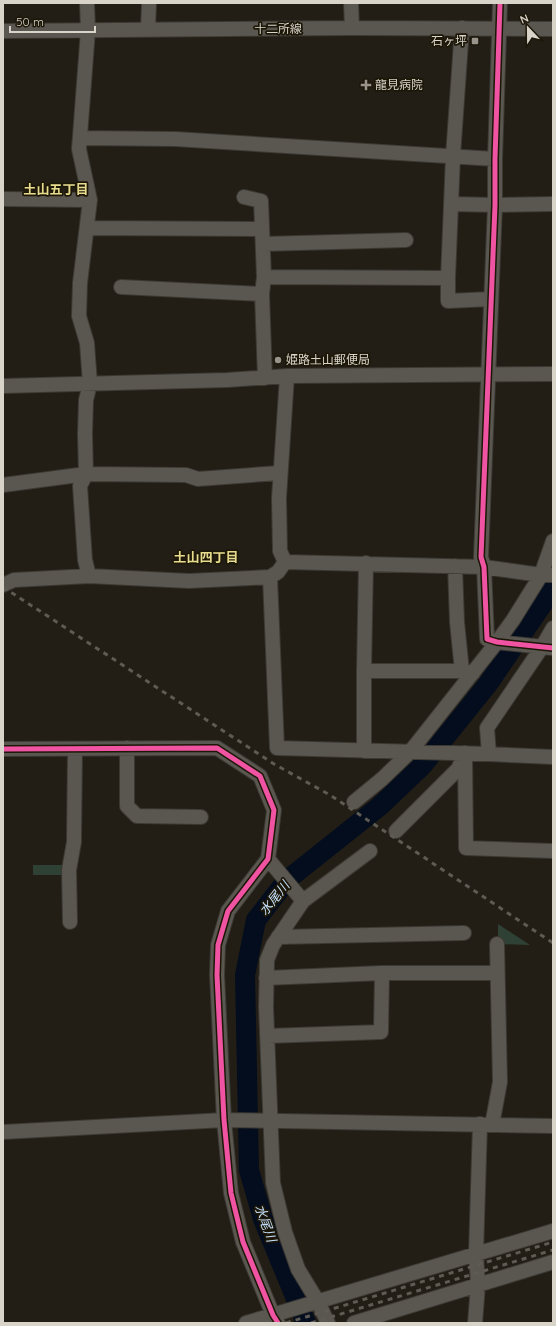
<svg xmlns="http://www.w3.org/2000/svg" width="556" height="1326" viewBox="0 0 556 1326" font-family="Quicksand,'Noto Sans JP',sans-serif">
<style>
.green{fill:#2f4135}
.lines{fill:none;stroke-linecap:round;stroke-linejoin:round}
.river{stroke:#030d1e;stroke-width:20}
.minor-casing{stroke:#3c3933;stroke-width:16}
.minor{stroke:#5a5751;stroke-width:14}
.rail{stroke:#5e5a54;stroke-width:3;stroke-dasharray:5 5;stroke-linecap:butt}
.cycleway-casing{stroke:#1d1708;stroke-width:8}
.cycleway{stroke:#f153a3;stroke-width:5}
.poi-dot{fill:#98948b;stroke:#1d1708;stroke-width:1.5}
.labels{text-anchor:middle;stroke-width:3.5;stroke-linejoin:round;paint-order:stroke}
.street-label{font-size:12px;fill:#d8d4ca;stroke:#1d1708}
.poi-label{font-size:12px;fill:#d8d4ca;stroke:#1d1708;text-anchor:start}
.neighbourhood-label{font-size:13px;font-weight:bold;fill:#e7db8d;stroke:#1d1708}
.water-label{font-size:13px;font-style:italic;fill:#c2dffb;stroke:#1d1708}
</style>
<rect width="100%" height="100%" fill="#221e16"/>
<!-- green -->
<path class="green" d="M33 865H64V875H33Z
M498 924 530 945 498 944Z"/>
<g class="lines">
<!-- river -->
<path class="river" d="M306 1323 263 1219 249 1170 245 975 256 920 287 880 380 806 422 766 488 684 553 589"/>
<!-- minor casing -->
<g class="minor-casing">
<path id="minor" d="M87 3 88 30 79 149 90 200 80 283 79 316 87 343 90 384 86 400 85 434 86 474 80 486 85 560 89 576
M351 3 352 28
M500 3 495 159V205L481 557 484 567 487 639 497 642 553 648
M462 28 453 156 448 278V301L490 299
M148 29 149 3
M3 31 352 28 553 29
M81 138 175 139 495 159
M244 197 261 201 264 277 262 294 265 378
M3 199 90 200
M451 204 495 205 553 204
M88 228 261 229
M263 244 406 240
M264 277 448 278
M121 287 262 294
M3 386 227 380 287 376 553 374
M3 485 86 474 186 475 198 479 279 473
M285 562 484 567 541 575H553
M285 562 280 551 279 498 287 376
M455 566 457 622 462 671
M270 577 277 748 489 754 553 757
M3 585 14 580 89 576 189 581 270 577 278 572 285 562
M364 671H462L473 673
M127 748V806L137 816 201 817
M3 749 217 748 260 776 274 810 268 859 228 911 218 945 217 975 224 1120 231 1193 243 1242 273 1315 278 1323
M364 751V671L366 563
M465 753 466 848 553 851
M489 754 487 728 542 647 553 628
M354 802 382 779 410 752 497 642 513 620 541 575 553 541
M396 831 458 769 464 756
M268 859 303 901
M70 922 69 870 74 842 75 749
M278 937 464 933
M266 978 382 973H497
M267 1036 381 1032 382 973
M492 1125 500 1082 497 944
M3 1132 224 1120 553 1126
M246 1323 553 1231
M328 1323 318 1302 298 1269 285 1232 273 1183 266 1007 267 960 273 945 303 901 370 851
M354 1323 553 1262
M475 1323 478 1285 476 1254 480 1124"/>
</g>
<!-- minor -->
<use href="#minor" class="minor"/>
<!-- rail -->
<path class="rail" d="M3 587 274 764 330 795 553 943
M286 1323 553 1242
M311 1323 553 1250"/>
<!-- cycleway casing -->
<g class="cycleway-casing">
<path id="cycleway" d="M500 3 495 159V205L481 557 484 567 487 639 497 642 553 648
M3 749 217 748 260 776 274 810 268 859 228 911 218 945 217 975 224 1120 231 1193 243 1242 273 1315 278 1323"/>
</g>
<!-- cycleway -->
<use href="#cycleway" class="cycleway"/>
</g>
<!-- markers -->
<g class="poi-dot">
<rect x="471" y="37" width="8" height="8" rx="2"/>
<path d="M364 79h4v4h4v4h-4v4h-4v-4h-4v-4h4z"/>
<circle cx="278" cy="360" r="4"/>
</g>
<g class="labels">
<!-- street labels -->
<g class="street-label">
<text x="278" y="33">十二所線</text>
</g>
<!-- poi labels -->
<g class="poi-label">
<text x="467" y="45" text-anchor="end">石ヶ坪</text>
<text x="375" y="89">龍見病院</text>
<text x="286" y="364">姫路土山郵便局</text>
</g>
<!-- neighbourhood labels -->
<g class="neighbourhood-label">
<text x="56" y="194">土山五丁目</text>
<text x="206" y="562">土山四丁目</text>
</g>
<!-- water labels -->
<g class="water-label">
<text transform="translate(274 898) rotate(-51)" y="5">水尾川</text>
<text transform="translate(266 1223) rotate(70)" y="5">水尾川</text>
</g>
</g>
<!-- border -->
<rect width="556" height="1326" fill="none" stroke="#d8d4ca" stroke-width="8"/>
<!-- north arrow -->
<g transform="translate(528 28) rotate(338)" stroke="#1d1708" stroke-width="3" paint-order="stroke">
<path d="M0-3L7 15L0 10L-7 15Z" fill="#d8d4ca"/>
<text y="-6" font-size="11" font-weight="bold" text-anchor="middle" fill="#d8d4ca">N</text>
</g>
<!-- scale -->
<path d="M10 26v6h85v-6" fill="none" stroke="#d8d4ca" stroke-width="2"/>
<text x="16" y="26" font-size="12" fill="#d8d4ca" stroke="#1d1708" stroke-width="3" paint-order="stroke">50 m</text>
</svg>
